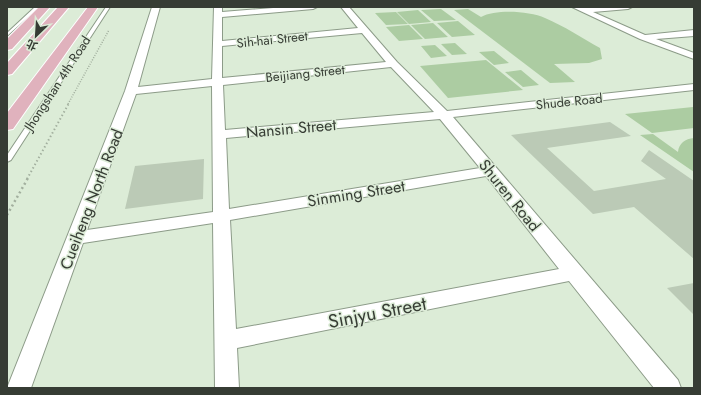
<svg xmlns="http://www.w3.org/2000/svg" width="701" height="395" viewBox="0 0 701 395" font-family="Jost,'Noto Sans TC',sans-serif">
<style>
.green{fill:#accca2}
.building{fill:#bbcab6}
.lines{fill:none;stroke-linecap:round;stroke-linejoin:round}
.service-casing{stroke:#8c9b88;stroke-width:2}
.minor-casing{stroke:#8c9b88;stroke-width:2}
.primary-casing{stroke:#fff;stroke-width:2}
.path-far2{stroke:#a2af9e;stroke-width:1.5;stroke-dasharray:1 1.5;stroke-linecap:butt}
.path-far1{stroke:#a2af9e;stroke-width:2;stroke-dasharray:1.5 2.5;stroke-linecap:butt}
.path{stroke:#a2af9e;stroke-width:2.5;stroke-dasharray:2 3;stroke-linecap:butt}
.service{fill:#fff;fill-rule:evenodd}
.minor{fill:#fff;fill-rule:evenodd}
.primary{fill:#e0b2bd;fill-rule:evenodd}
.labels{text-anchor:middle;stroke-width:3;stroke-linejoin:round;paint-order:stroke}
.far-street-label{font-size:13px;fill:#363c34;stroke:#dcecd7}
.street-label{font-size:16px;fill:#363c34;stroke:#dcecd7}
.near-street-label{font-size:19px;fill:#363c34;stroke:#dcecd7}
</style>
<rect width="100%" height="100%" fill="#dcecd7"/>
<!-- green -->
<path class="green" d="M441 9 456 20 434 21 421 10Z
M468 9 481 17C496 9 529 11 545 18 564 26 582 38 600 48L602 59 589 63 554 64 575 82 550 83 454 10Z
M418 10 431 22 409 24 397 12Z
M396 12 408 24 386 25 375 13Z
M458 21 475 35 452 37 437 23Z
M433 23 448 37 425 39 411 25Z
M409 25 423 39 399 41 386 27Z
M455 43 467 54 452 55 441 44Z
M435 45 447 56 431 58 421 46Z
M494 51 509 63 494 65 479 52Z
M486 60 523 90 448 98 420 66Z
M521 70 539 85 523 87 505 72Z
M693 107 694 128 652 133 625 114Z
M653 134 678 152C679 143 685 139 694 138V172L640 135Z"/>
<!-- building -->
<path class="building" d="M610 122 631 136 547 148 594 191 666 179 641 161 649 150 694 181V259L634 207 593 214 511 135Z
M204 159 203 199 125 209 135 166Z
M694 283V315L667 288Z"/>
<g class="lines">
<!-- service casing -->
<g class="service-casing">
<path id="service" d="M35 7H39L7 36V33Z
M106 7H110L11 160 7 162V155Z"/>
</g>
<!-- minor casing -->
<g class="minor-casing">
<path id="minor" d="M152 7H160L138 87 212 79 214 7H222V12L286 7H317L313 9 222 17V41L358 28 341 7H349L397 62 447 111 694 84V90L453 117 678 380 681 388H654L569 281 237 348 239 388H215L213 223 83 243 31 388H7L125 91ZM362 33 386 62 222 78V46ZM391 67 434 112 225 130 223 85ZM212 86 213 212 87 230 136 94ZM440 119 480 168 229 209 226 138ZM486 176 559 269 236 329 230 220Z
M572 7H632L628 9 593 12 645 35 694 30V36L656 39 694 53V59L640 39Z"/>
</g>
<!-- primary casing -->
<g class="primary-casing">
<path id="primary" d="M39 7H50L12 49 7 50V39Z
M58 7H69L12 74 7 75V63Z
M88 7H98L13 129 7 130V113Z"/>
</g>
<!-- path-far2 -->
<path class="path-far2" d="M68 104 109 30"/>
<!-- path-far1 -->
<path class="path-far1" d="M27 179 69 103"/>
<!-- path -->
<path class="path" d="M7 215 28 178"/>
<!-- service -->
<use href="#service" class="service"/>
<!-- minor -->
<use href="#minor" class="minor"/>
<!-- primary -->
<use href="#primary" class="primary"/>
</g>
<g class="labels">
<!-- far-street labels -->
<g class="far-street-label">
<text transform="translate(272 39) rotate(-6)" y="5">Sih-hai Street</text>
<text transform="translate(305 73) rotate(-6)" y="5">Beijiang Street</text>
<text transform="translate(57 83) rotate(-57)" y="5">Jhongshan 4th Road</text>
<text transform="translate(569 101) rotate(-6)" y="5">Shude Road</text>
</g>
<!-- street labels -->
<g class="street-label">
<text transform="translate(291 128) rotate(-5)" y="6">Nansin Street</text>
<text transform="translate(356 193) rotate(-9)" y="6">Sinming Street</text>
<text transform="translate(510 195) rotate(51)" y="6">Shuren Road</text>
<text transform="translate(91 199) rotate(-69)" y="6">Cueiheng North Road</text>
</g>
<!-- near-street labels -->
<g class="near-street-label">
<text transform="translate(377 312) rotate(-11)" y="7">Sinjyu Street</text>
</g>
</g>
<!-- border -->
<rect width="701" height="395" fill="none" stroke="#363c34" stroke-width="16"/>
<!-- north arrow -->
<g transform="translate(36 36) rotate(205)" stroke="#dcecd7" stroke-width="3" paint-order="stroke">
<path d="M0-3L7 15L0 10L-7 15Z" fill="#363c34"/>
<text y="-6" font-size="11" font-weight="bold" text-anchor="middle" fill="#363c34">北</text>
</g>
</svg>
